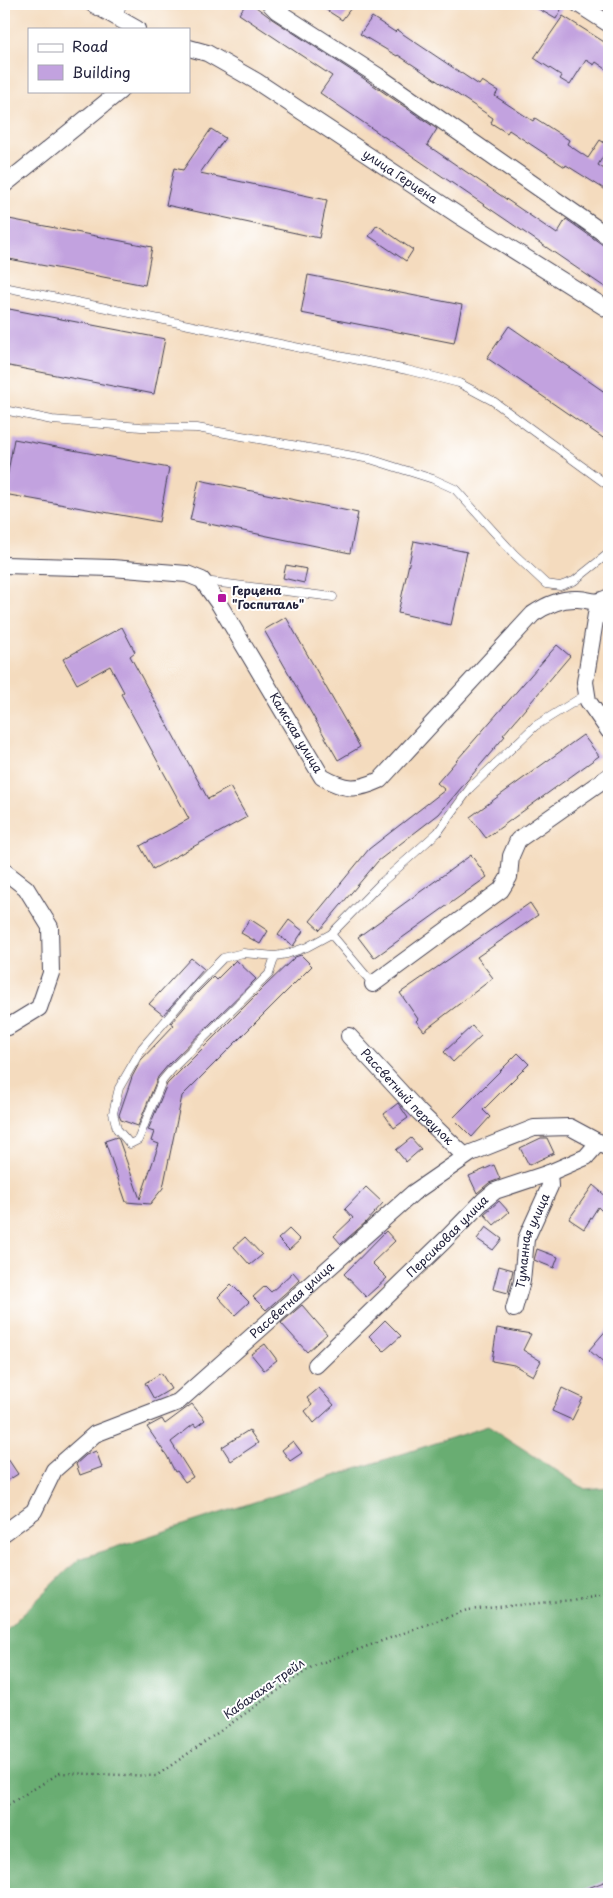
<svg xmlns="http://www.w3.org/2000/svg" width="613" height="1898" viewBox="0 0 613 1898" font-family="'Playpen Sans',sans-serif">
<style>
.forest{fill:#69ad72;stroke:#466856}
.building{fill:#c2a2df}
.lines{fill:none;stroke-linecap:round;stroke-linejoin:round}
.service-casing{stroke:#423e4f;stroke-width:9}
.minor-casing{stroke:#423e4f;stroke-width:18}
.path{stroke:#423e4f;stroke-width:2.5;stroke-dasharray:1 4;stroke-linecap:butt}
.service{stroke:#fff;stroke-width:8}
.minor{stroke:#fff;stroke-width:16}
.poi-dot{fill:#b5179e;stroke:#fff;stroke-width:2}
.labels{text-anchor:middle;stroke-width:4;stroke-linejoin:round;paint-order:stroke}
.street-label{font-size:12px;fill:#22223b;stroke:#fff}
.poi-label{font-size:12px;font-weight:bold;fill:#22223b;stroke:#fff;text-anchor:start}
</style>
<rect width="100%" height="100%" fill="#fff"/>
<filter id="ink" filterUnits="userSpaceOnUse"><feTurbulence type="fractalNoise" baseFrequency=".02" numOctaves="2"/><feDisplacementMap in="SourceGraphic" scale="10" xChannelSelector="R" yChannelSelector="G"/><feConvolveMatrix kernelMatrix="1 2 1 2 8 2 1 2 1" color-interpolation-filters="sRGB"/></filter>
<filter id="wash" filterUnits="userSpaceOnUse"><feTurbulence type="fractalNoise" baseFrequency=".0096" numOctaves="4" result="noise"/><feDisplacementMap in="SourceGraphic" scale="20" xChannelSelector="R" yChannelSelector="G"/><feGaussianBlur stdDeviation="1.12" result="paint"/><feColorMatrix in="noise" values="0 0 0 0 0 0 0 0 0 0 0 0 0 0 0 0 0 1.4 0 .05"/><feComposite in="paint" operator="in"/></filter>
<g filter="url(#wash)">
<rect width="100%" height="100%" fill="#f4dbbe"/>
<!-- forest -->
<path class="forest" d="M488 1426 585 1489 609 1487V1882L599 1894H4V1632L79 1559Z"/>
<g id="blocks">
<!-- building -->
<path class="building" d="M246 4H252L272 19 360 76 437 129 427 145 557 234 566 219 603 245 609 247V290L320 93 332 76 239 14Z
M317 4H354L342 20Z
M530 4H556L562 8 556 19Z
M563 16 609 45V71L596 62 594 65 586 60 570 85 560 79 562 76 534 58Z
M372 17 395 32 397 30 479 85 482 81 498 91 495 96 533 121 535 118 569 140 567 144 588 158 600 140 609 146 598 165 609 172V192L566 165 565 167 509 130 507 133 491 123 493 118 398 55 397 56 360 34Z
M211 129 225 138 200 173 327 200 319 238 166 205 174 168 183 170Z
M4 218 152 247 145 285 4 258Z
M377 225 413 250 406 261 369 236Z
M308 275 462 305 454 343 301 313Z
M4 308 165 339 154 394 4 365Z
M509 326 609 395V442L487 358Z
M14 439 169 468 159 522 4 494Z
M199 480 358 513 350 553 190 520Z
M414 541 467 552 451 625 398 613Z
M286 565 307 569 304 583 283 578Z
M286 617 360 747 338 760 264 630Z
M122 627 135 652 130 656 208 799 230 787 247 817 153 869 140 846 189 819 121 694 124 692 110 666 77 684 63 659Z
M557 645 570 656 503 735 505 736 439 814 378 861 320 930 310 921 369 849 445 790 437 783Z
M583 735 599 756 486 838 470 817Z
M471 855 487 877 374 958 358 937Z
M530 903 538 915 477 957 493 978 424 1031 416 1021 418 1019 400 993Z
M250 919 268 931 260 944 241 933Z
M289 920 303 931 293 946 278 935Z
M301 955 312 966 182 1096 163 1188 150 1204 126 1202 105 1141 117 1137 119 1140 140 1199 159 1144 151 1141 154 1132 148 1130 167 1084 264 987 295 957Z
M191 958 204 969 163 1015 149 1004Z
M236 960 256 979 169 1064 158 1077 138 1126 121 1120 119 1115 132 1077 141 1060 174 1025 171 1023 196 994 213 977 216 980Z
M472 1026 481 1036 453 1062 444 1052Z
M518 1053 529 1064 483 1110 490 1117 472 1137 453 1118Z
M398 1103 408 1118 394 1128 384 1114Z
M411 1138 421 1149 406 1162 396 1150Z
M541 1138H547L554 1153 529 1165 520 1148Z
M494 1165 500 1179 489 1183 477 1193 469 1176Z
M593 1185 609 1199V1203L602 1211 598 1207 584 1229 569 1219Z
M366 1187 383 1203 365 1223 341 1244 334 1236 353 1218 345 1209Z
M499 1201 509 1212 494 1225 484 1214Z
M486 1227 502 1239 493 1250 477 1239Z
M289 1229 300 1240 289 1250 278 1239Z
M386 1231 395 1241 372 1263 387 1278 366 1297 344 1274Z
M245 1237 262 1255 250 1265 234 1247Z
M537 1249 558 1257 554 1268 534 1260Z
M499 1266 513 1270 508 1293 493 1289Z
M293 1272 300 1280 266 1310 253 1297 265 1286 271 1292Z
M231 1284 249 1302 235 1315 218 1297Z
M302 1305 327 1334 307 1352 281 1323Z
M385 1320 401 1336 384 1351 369 1336Z
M609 1327V1368L589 1350Z
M497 1328 531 1334 523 1350 541 1361 533 1376 514 1365 492 1361Z
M265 1344 277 1360 264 1370 251 1354Z
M161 1373 171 1389 154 1399 145 1383Z
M319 1388 334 1405 314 1423 305 1411 312 1405 307 1398Z
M562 1388 583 1398 572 1420 552 1411Z
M192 1404 205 1420 196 1427 194 1424 171 1442 193 1477 185 1482 177 1471 175 1472 167 1456 147 1427 162 1419 165 1424Z
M249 1430 258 1443 231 1461 222 1447Z
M293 1441 302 1453 290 1461 282 1450Z
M96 1451 102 1467 80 1475 76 1464 86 1455Z
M4 1453 18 1474 4 1483Z
M609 1880V1894H575V1893Z"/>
</g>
</g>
<g filter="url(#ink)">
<use href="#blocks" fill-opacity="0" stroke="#423e4f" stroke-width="1"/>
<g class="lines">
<!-- service casing -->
<g class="service-casing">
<path id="service" d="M118 19 122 4
M4 287 407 370 459 383 493 401 609 486
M4 410 52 420 141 427 197 428 370 459 433 479 455 489 514 554 546 584 560 586 574 581 609 553
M204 581 333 597
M331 934 373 984
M275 956 269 974 173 1068 162 1081 138 1140 130 1144 117 1129 113 1113 119 1088 142 1048 192 990 223 958 243 953 275 956 287 954 307 947 331 934 381 883 438 832 470 788 535 726 587 694"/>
</g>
<!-- minor casing -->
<g class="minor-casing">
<g id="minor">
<path d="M93 4 137 29"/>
<path d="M270 4 277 11 378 76 609 237"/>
<path d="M578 4 609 24"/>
<path id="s1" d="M189 48 207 53 256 81 461 217 609 310"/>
<path d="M4 185 120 91"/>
<path id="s2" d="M4 565 112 568 187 574 202 580 219 604 322 777C345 790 356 791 380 780L533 614C546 605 562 598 578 599 594 600 593 605 609 597"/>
<path d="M598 602 585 682 588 701 609 731"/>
<path d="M4 871 26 888 50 927 51 973 39 1008 8 1027"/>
<path d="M373 984 501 890 509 877 511 856 518 840 609 776"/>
<path id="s3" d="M349 1036 419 1112 465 1156"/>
<path id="s4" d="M514 1309 522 1281 526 1239 550 1186 549 1173"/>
<path id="s5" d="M316 1365 444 1241 483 1201 495 1191 549 1173 586 1157 599 1142"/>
<path id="s6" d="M4 1533 34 1511 54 1470 95 1434 178 1402 413 1193 471 1153 534 1128 570 1127 609 1148"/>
</g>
</g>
<!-- path -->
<path class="path" d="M4 1807 60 1773 156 1776 313 1666 467 1610 572 1600 609 1593"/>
<!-- service -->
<use href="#service" class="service"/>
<!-- minor -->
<use href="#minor" class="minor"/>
</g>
</g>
<!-- markers -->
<rect class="poi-dot" x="217" y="593" width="10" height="10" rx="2.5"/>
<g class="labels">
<!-- street labels -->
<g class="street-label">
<text dy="4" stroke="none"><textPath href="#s1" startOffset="248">улица Герцена</textPath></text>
<text dy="4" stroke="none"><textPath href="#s2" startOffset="379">Камская улица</textPath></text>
<text dy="4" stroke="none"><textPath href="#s3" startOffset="84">Рассветный переулок</textPath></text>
<text dy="4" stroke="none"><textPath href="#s5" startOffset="184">Персиковая улица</textPath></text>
<text dy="4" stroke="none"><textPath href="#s4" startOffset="71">Туманная улица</textPath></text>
<text dy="4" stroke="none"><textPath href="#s6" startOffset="379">Рассветная улица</textPath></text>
<text transform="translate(264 1689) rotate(-35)" y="4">Кабахаха-трейл</text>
</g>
<!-- poi labels -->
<g class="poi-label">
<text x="232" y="595">Герцена<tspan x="232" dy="14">"Госпиталь"</tspan></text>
</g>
</g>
<!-- margin -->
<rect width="613" height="1898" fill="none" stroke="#fff" stroke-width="20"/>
<!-- legend -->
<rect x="28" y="28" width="162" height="65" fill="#ffffff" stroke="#a7a7b1"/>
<rect x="38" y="44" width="25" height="8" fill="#ffffff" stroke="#a7a7b1"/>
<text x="72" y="52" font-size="15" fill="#22223b">Road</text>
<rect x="38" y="65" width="25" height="15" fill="#c2a2df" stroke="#a7a7b1"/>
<text x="72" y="78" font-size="15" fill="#22223b">Building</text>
</svg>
